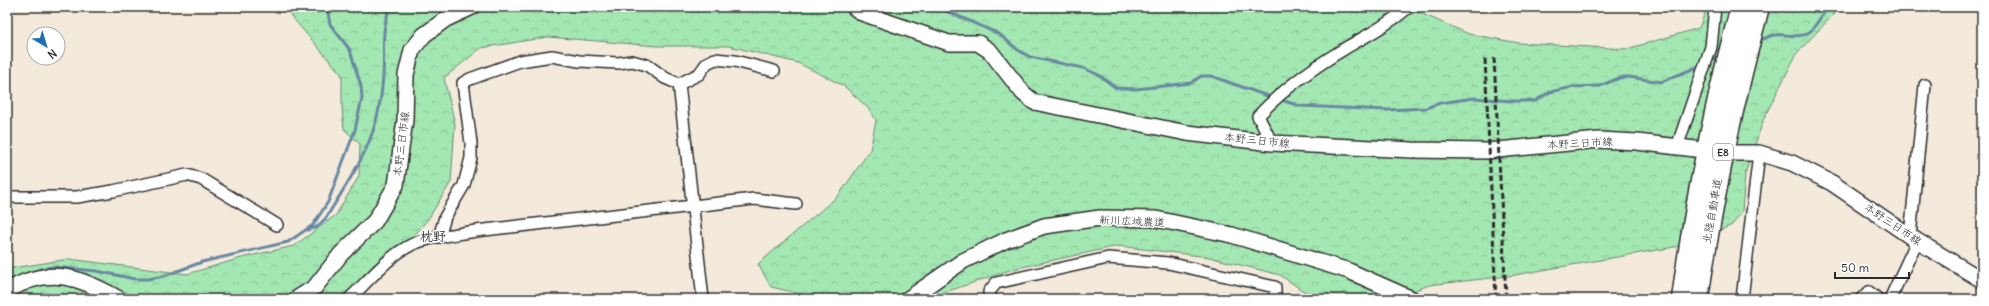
<svg xmlns="http://www.w3.org/2000/svg" width="1989" height="306" viewBox="0 0 1989 306" font-family="Delius,'Klee One',sans-serif">
<style>
.forest{fill:url(#forest-crowns);stroke:#67896e}
.lines{fill:none;stroke-linecap:round;stroke-linejoin:round}
.stream{stroke:#6988a1;stroke-width:3}
.street-casing{stroke:#2b2b2b;stroke-width:14}
.secondary-casing{stroke:#2b2b2b;stroke-width:18}
.highway-casing{stroke:#2b2b2b;stroke-width:23}
.street{stroke:#fff;stroke-width:11}
.secondary{stroke:#fff;stroke-width:15}
.highway{stroke:#fff;stroke-width:20}
.rail{stroke:#2b2b2b;stroke-width:3;stroke-dasharray:6 3;stroke-linecap:butt}
.labels{text-anchor:middle;stroke-width:3;stroke-linejoin:round;paint-order:stroke}
.shield{fill:#fff;stroke:#6b6b6b;stroke-width:1}
.shield-label{font-size:10px;font-weight:bold;fill:#2b2b2b}
.street-label{font-size:11px;fill:#2b2b2b;stroke:#fff}
.quarter-label{font-size:13px;font-weight:bold;fill:#2b2b2b;stroke:#fff}
</style>
<defs>
<pattern id="forest-crowns" width="20" height="18" patternUnits="userSpaceOnUse"><rect width="20" height="18" fill="#a3e7b2"/><path d="M2 6a3 3 0 1 1 6 0M12 15a3 3 0 1 1 6 0" fill="none" stroke="#8cc699"/></pattern>
</defs>
<rect width="100%" height="100%" fill="#f3eadc"/>
<filter id="ink" filterUnits="userSpaceOnUse"><feTurbulence type="fractalNoise" baseFrequency=".025" numOctaves="2"/><feDisplacementMap in="SourceGraphic" scale="8" xChannelSelector="R" yChannelSelector="G"/><feConvolveMatrix kernelMatrix="1 2 1 2 8 2 1 2 1" color-interpolation-filters="sRGB"/></filter>
<g filter="url(#ink)">
<!-- forest -->
<path class="forest" d="M290 7H1406L1469 34 1519 43 1627 49 1699 28 1707 7H1831L1834 14 1797 53 1764 118 1745 174 1742 212 1732 225 1686 245 1509 276 1429 285 1391 299H1304L1305 292 1280 275 1209 257 1118 246 1013 269 925 299 819 298 771 287 758 264 839 195 870 150 876 120 868 108 844 86 798 63 729 46H657L548 37 481 48 444 78 455 124 451 182 428 219 397 256 348 299H7V269L69 259 187 274 245 257 294 246 336 215 359 176 360 144 344 129 342 108V75L291 16Z"/>
<g class="lines">
<!-- stream -->
<path class="stream" d="M937 7 999 34 1018 50 1030 57 1083 68 1099 75 1116 88 1136 89 1191 83 1201 76H1211L1273 98
M1757 42C1762 40 1768 36 1774 35 1786 33 1797 39 1808 33 1817 26 1821 14 1830 7
M1709 62 1720 57
M1278 99 1300 106 1387 110 1426 108 1440 103 1474 98 1512 101H1535L1550 92 1573 87 1600 86 1619 78 1629 77 1661 82 1702 65
M308 230 317 227 326 218C344 188 367 156 376 121 380 107 382 90 383 76 385 50 380 32 390 7
M41 269 53 267 97 271 135 279H148L164 276 202 262 288 242 313 225 328 202 355 130 362 98 361 86 350 50 330 24 327 7"/>
<!-- street casing -->
<g class="street-casing">
<path id="street" d="M679 84 699 74 707 63 715 59 735 61 774 71
M1272 143 1258 116C1284 88 1317 65 1349 46 1370 34 1390 23 1409 7
M1677 147 1711 47 1715 7
M7 197H77L113 191 187 175 201 179 277 225
M1910 236 1925 85
M439 237 445 217 464 185 471 158V143L463 83 470 79 520 61 552 56 579 61 618 63 632 61 647 65 665 78 679 84 703 299
M349 299C370 280 392 250 421 241 438 236 458 234 476 231L754 199 796 204
M990 299 989 292 996 283 1108 258 1168 263 1275 287V299
M1742 299 1759 153
M1861 299 1869 292 1878 299
M1890 299 1917 241"/>
</g>
<!-- secondary casing -->
<g class="secondary-casing">
<path id="secondary" d="M854 7 862 13 949 43H978L990 51 1023 93 1034 102 1187 133 1272 143 1412 150 1487 151 1599 140 1637 142 1695 149
M1735 153H1759L1792 163 1832 183 1917 241 1982 280
M7 291C49 265 80 277 119 299
M296 299 315 287 341 254 375 221 396 185 405 120 406 75 412 50 424 35 446 19 472 7
M908 299 963 261 1006 240 1044 226 1100 218 1156 219 1232 235 1349 271 1412 299"/>
</g>
<!-- highway casing -->
<g class="highway-casing">
<path id="highway" d="M1682 299C1695 200 1715 103 1741 7
M1698 299C1712 200 1733 103 1759 7"/>
</g>
<!-- street -->
<use href="#street" class="street"/>
<!-- secondary -->
<use href="#secondary" class="secondary"/>
<!-- highway -->
<use href="#highway" class="highway"/>
<!-- rail -->
<path class="rail" d="M1494 58 1506 299
M1485 59 1496 299"/>
</g>
</g>
<g class="labels">
<!-- shield labels -->
<rect class="shield" x="1713" y="144" width="20" height="16" rx="3"/>
<g class="shield-label">
<text x="1723" y="156">E8</text>
</g>
<!-- street labels -->
<g class="street-label">
<text transform="translate(1257 140) rotate(6)" y="4">本野三日市線</text>
<text transform="translate(1580 143) rotate(-3)" y="4">本野三日市線</text>
<text transform="translate(401 144) rotate(-83)" y="4">本野三日市線</text>
<text transform="translate(1712 211) rotate(-80)" y="4">北陸自動車道</text>
<text transform="translate(1132 221) rotate(2)" y="4">新川広域農道</text>
<text transform="translate(1893 224) rotate(34)" y="4">本野三日市線</text>
</g>
<!-- quarter labels -->
<g class="quarter-label">
<text x="433" y="241">枕野</text>
</g>
</g>
<!-- margin -->
<rect width="1989" height="306" fill="none" stroke="#fff" stroke-width="24"/>
<rect x="12" y="12" width="1965" height="282" fill="none" stroke="#2b2b2b" stroke-width="1.5" filter="url(#ink)"/>
<!-- north arrow -->
<g transform="translate(46 46) rotate(142)"><circle r="19" fill="#ffffff" stroke="#aaaaaa"/>
<path d="M0-3L7 15L0 10L-7 15Z" fill="#1f6fb2"/>
<text y="-6" font-size="11" font-weight="bold" text-anchor="middle" fill="#2b2b2b">N</text>
</g>
<!-- scale -->
<path d="M1835 272v6h74v-6" fill="none" stroke="#2b2b2b" stroke-width="2"/>
<text x="1841" y="272" font-size="12" fill="#2b2b2b" stroke="#ffffff" stroke-width="3" paint-order="stroke">50 m</text>
</svg>
